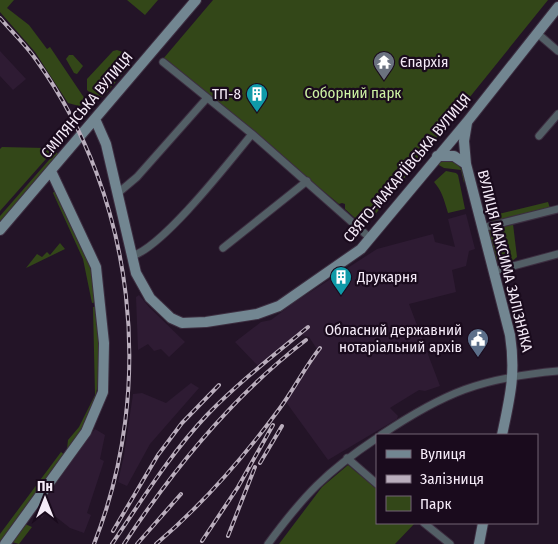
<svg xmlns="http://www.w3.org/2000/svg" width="558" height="544" viewBox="0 0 558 544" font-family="'Fira Sans Condensed',sans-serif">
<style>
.built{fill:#2e1b33}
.green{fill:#334718}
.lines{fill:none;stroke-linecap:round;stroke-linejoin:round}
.street-casing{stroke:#3c2e40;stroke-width:9}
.secondary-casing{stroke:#3c2e40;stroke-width:12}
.street{stroke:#535f66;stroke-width:7}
.secondary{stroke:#728691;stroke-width:10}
.rail-casing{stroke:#baaebd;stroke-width:4}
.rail{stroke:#1a0b1d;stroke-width:2;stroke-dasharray:5.5;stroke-linecap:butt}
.labels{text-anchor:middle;stroke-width:4.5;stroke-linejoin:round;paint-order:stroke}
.poi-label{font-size:15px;fill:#f5ebf8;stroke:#1a0b1d;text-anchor:start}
.park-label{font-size:15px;fill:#cdf2a3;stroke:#1a0b1d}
.street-label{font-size:15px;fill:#f5ebf8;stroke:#1a0b1d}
</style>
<rect width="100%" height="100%" fill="#231427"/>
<!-- built -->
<path class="built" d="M0 51 26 79 13 90 0 76Z
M466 214 475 249 469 251 466 266 452 270 456 292 409 304 440 386 425 391 419 390 393 406 390 408 398 416 397 419 328 460 286 402 319 352 309 337 302 335 259 367 235 342 261 322 271 320 295 302 377 249 433 234 435 242 455 247 448 219Z
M139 295 149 307 185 342 169 357 161 349 154 351 148 344 138 350 136 297Z
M191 383 199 388 150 444 127 486 118 482 124 455 133 394 142 393 166 403Z
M95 429 105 435 100 459 104 461 87 513 91 515 84 533 70 528 51 513 46 512 42 518 35 513Z"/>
<!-- green -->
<path class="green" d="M0 0H14L7 8 29 25 47 49 50 47 87 102 79 106 68 103 35 52 0 12Z
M127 0H158L145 15Z
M213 0H548L365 227 345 209V204L342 203 339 204 163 59Z
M117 50 128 54 131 64 103 97H95L87 90V79L113 51Z
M69 55H73L83 66 77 74 74 73 66 59Z
M2 147 45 148 53 151 0 211V149Z
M56 152 58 154 0 223V216Z
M443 160C457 160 465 169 464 183L461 170 444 168 437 164Z
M446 171 456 173 458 175 465 209 448 213C444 200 442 191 434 182Z
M55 190 91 265 97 302 92 303 83 259 53 193Z
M548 202 550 208 492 222 490 216Z
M513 224 517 257 511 262 500 263 495 258 488 231Z
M60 243 65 249 26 268 37 254 42 257 47 252 50 255Z
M93 307H98C101 352 105 395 79 434 75 439 72 446 67 449L68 440 79 427 95 395Z
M61 452 65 455 0 543V534Z
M348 465 377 489V523H415L395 544H279L322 487Z
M25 524 32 527 19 544 12 542Z"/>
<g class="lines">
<!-- street casing -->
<g class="street-casing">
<path id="street" d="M537 33 558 51
M163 62 252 134 370 238
M539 136 558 114
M118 193 137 177 207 98
M482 228 558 209
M223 248 307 181
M132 256C163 247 229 162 252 134
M494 271 558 254
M381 435C445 392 481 378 558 371
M347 458 377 484
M424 523 450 544
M268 544C304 495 326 472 377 438"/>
</g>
<!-- secondary casing -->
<g class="secondary-casing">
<path id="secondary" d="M95 119 106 144 136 273 150 298 171 318 182 323 206 322 257 314 279 306 361 249 467 122 558 7
M467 123 464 141 466 164 510 335C516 374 510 397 502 435
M437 156H454L466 164
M0 230 196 0
M5 544 86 432 103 392 104 343 96 267 51 171
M479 544 483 523"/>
</g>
<!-- street -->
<use href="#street" class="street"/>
<!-- secondary -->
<use href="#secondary" class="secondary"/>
<!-- rail casing -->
<g class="rail-casing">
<path id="rail" d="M0 18C12 32 26 45 37 61 136 199 156 387 94 544
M260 463 282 426
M113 531 158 455 182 423 219 385
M228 536 255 467
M202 541 238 487 273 425
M112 544C142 500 170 454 207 415 238 383 274 355 308 327
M124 544C174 468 234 395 306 340
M137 544 181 494
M156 544C202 505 244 457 280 408 294 389 305 367 320 348"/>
</g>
<!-- rail -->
<use href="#rail" class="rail"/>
</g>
<!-- icons -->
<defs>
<g id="temple-pin" transform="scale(1.125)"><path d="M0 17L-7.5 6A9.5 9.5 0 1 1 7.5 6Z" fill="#6b7280" stroke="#1a0b1d"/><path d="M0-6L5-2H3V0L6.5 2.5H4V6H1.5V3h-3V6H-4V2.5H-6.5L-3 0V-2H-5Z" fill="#fff"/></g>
<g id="building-pin" transform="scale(1.125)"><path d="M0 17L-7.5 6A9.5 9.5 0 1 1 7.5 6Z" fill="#0f9aa8" stroke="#1a0b1d"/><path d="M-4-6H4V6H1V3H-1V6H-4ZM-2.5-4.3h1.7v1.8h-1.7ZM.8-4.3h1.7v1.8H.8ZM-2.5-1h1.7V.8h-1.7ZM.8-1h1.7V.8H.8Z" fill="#fff"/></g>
<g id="civic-pin" transform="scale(1.125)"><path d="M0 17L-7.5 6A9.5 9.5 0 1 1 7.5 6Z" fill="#5c6f8a" stroke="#1a0b1d"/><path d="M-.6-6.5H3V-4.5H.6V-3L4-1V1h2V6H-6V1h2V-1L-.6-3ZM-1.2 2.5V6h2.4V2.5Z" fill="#fff"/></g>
</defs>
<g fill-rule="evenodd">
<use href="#temple-pin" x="384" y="62"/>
<use href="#building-pin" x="257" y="94"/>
<use href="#building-pin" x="341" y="277"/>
<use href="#civic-pin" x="478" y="339"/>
</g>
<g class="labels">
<!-- poi labels -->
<g class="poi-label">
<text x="400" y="67">Єпархія</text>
<text x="241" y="99" text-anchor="end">ТП-8</text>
<text x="357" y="282">Друкарня</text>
<text x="462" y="335" text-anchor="end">Обласний державний<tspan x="462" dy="17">нотаріальний архів</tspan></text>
</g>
<!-- park labels -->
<g class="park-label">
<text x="353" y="98">Соборний парк</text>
</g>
<!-- street labels -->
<g class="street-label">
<text transform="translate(87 105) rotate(-50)" y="5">СМІЛЯНСЬКА ВУЛИЦЯ</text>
<text transform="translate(407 168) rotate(-50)" y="5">СВЯТО-МАКАРІЇВСЬКА ВУЛИЦЯ</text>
<text transform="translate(505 261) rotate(76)" y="5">ВУЛИЦЯ МАКСИМА ЗАЛІЗНЯКА</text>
</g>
</g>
<!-- legend -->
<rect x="376" y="434" width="162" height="90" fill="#1a0b1d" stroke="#726575"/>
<rect x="386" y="450" width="25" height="8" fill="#728691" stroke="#726575"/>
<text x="420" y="459" font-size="15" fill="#f5ebf8">Вулиця</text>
<rect x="386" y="475" width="25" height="8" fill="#baaebd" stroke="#726575"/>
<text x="420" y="484" font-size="15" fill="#f5ebf8">Залізниця</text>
<rect x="386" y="496" width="25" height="15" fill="#334718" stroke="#726575"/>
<text x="420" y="509" font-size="15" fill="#f5ebf8">Парк</text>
<!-- north arrow -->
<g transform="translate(45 499)" stroke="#1a0b1d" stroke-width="4" paint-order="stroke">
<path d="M0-4L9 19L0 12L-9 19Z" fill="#f5ebf8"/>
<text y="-8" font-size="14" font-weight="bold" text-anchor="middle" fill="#f5ebf8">Пн</text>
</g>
</svg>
